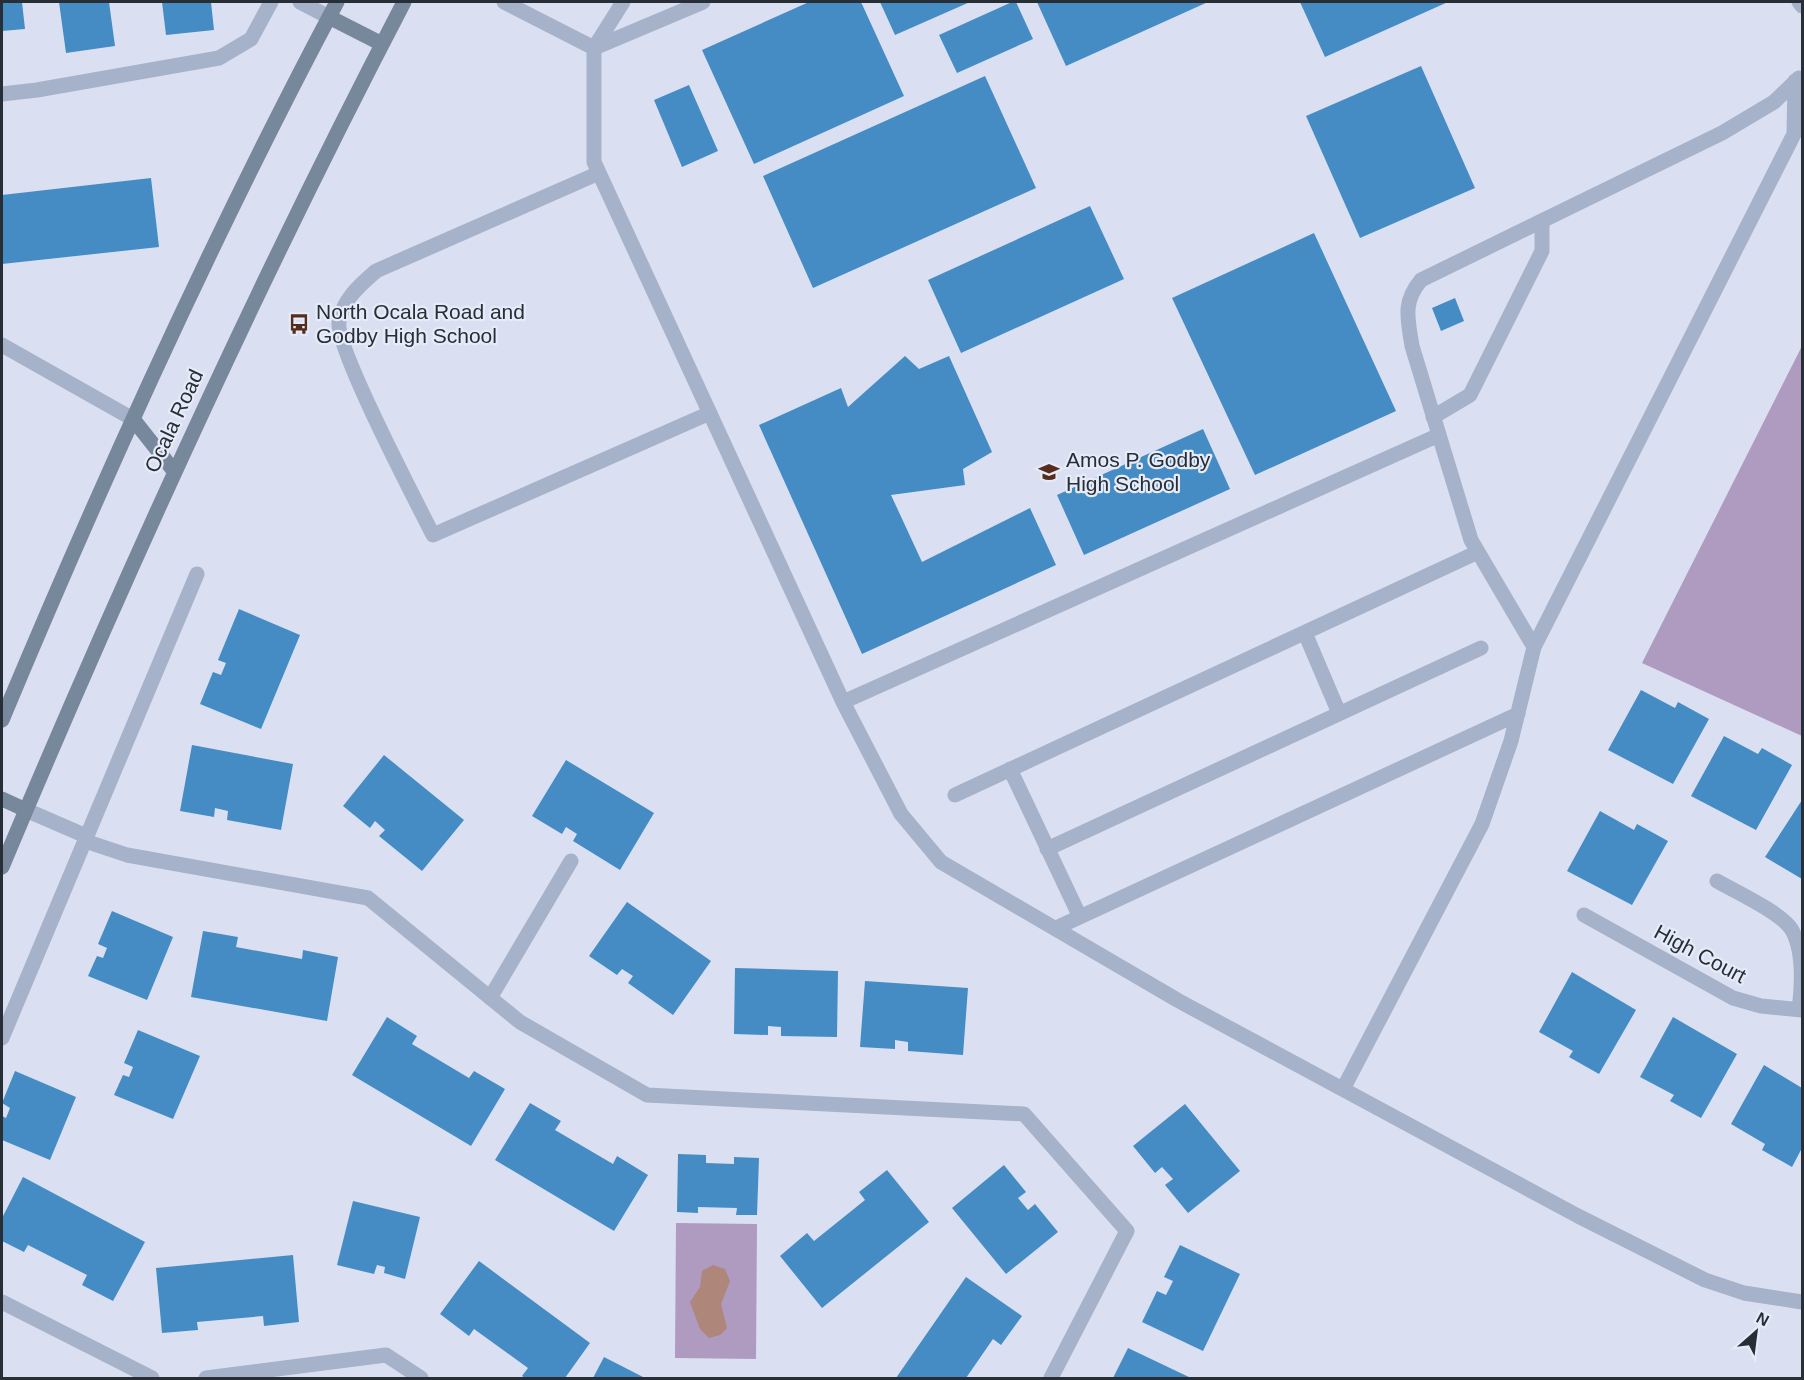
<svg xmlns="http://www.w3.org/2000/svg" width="1804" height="1380" viewBox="0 0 1804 1380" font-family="Arial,sans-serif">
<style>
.green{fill:#af9ac0}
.water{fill:#ae867a}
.building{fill:#458cc4}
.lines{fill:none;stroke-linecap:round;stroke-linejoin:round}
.lane{stroke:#a6b2c9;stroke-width:15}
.street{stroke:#a6b2c9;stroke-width:15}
.secondary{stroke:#78889c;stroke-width:15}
.labels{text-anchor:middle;stroke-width:4.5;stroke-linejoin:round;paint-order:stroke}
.poi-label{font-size:21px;fill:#272e35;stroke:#e6ebf9;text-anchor:start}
.street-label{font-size:21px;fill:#272e35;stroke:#e6ebf9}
</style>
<rect width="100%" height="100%" fill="#dae0f1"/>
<!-- green -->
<path class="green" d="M1802 346V736L1642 663Z
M676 1223 757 1224 756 1359 675 1358Z"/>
<!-- water -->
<path class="water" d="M713 1265 725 1269 730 1281 721 1304 727 1328 720 1335 709 1338 700 1329 690 1302 700 1287 702 1271Z"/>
<!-- building -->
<path class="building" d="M2 2H22L25 29 2 31Z
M59 2H109L115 46 66 53Z
M162 2H211L214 30 166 35Z
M809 2H861L904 96 754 164 702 50Z
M880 2H970L895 35Z
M1012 2H1016L1033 39 957 73 939 35Z
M1037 2H1208L1066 66Z
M1300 2H1448L1325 57Z
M1421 66 1475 188 1360 238 1306 116Z
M985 76 1036 188 813 288 763 176Z
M689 85 718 151 682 167 654 100Z
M151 178 159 247 2 264V195Z
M1090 206 1124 279 961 353 928 280Z
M1314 233 1396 411 1255 475 1172 298Z
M1455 298 1464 321 1441 331 1432 308Z
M905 356 919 369 949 356 992 452 963 469 965 485 891 495 922 562 1030 508 1056 565 862 654 759 425 841 388 848 407Z
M1203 429 1230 489 1084 555 1057 495Z
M239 609 300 635 261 729 200 704 213 672 221 675 226 663 218 660Z
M1641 690 1675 708 1678 702 1709 719 1673 784 1608 750Z
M1724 736 1758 754 1762 748 1792 765 1756 830 1691 796Z
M192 745 293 764 281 830 227 820 228 811 215 808 214 817 180 811Z
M384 755 464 820 422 871 379 836 385 830 375 821 370 828 343 806Z
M566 760 654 813 620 870 573 841 577 834 566 827 562 834 532 816Z
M1802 800V879L1765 857Z
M1600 811 1634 830 1637 824 1668 841 1632 905 1567 871Z
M627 902 711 961 673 1015 628 983 633 976 622 969 617 975 589 956Z
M112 911 173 937 147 1000 88 976 97 956 103 958 107 948 98 944Z
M203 931 238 937 236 947 302 959 303 950 338 957 327 1021 191 997Z
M735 968 838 971 837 1037 781 1036V1027L768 1026V1035L734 1034Z
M1572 972 1636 1010 1599 1074 1569 1057 1573 1051 1539 1032Z
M865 981 968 988 963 1055 908 1051V1042L895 1040V1049L860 1047Z
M387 1017 417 1036 412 1044 469 1078 474 1071 505 1089 471 1146 352 1075Z
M1673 1017 1737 1054 1701 1118 1670 1101 1674 1095 1640 1077Z
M138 1030 200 1056 173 1119 114 1095 123 1075 129 1077 133 1067 124 1063Z
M1764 1065 1802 1088V1148L1792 1167 1762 1150 1765 1144 1731 1124Z
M15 1071 76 1097 50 1160 2 1140V1116L6 1118 10 1108 2 1103Z
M530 1103 561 1121 555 1130 613 1164 617 1156 648 1175 614 1231 495 1160Z
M1185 1104 1240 1171 1188 1213 1165 1185 1173 1179 1162 1167 1155 1173 1133 1146Z
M678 1154 706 1155V1163L734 1164V1157L759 1158 757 1215H736L737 1208 698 1207V1213L677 1212Z
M1004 1165 1026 1192 1018 1198 1028 1210 1035 1204 1058 1232 1006 1274 952 1208Z
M887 1170 929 1222 822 1308 780 1256 807 1233 814 1241 865 1200 859 1192Z
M23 1177 145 1242 113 1301 82 1285 87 1275 28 1245 24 1252 2 1241V1218Z
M353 1201 420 1217 405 1279 384 1273 385 1267 377 1265 374 1274 337 1265Z
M1180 1245 1240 1274 1203 1351 1142 1322 1157 1291 1166 1295 1173 1281 1164 1277Z
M293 1255 299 1322 264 1326 263 1316 197 1322 198 1330 162 1333 156 1268Z
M479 1261 590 1343 565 1378H525L522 1376 528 1368 474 1329 469 1336 440 1314Z
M966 1277 1022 1316 1001 1345 993 1339 966 1378H896Z
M1128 1348 1191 1378H1113Z
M604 1357 645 1378H593Z"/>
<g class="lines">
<!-- lane -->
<path class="lane" d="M300 2 329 17
M504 2 594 48
M623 2 594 48V162L843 702 901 814 941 862 1179 1001 1578 1216 1705 1280 1744 1293 1802 1302
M1799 2 1802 6
M594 48 703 2
M2 94 37 90 219 58 251 39 271 2
M599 173 376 271C360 285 343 299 339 322 335 347 417 503 433 535L710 413
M2 345 133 419
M1433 417 1470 395 1542 251V222
M1305 633 1339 713
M1534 647 1471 540 1412 346C1408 319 1402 303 1421 280L1722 133 1774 102 1799 78
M843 702 1439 435
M1010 769 1080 917
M955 795 1478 552
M26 810 86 836
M85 841 127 855 368 898 520 1022 647 1095 1024 1114 1127 1231 1051 1378
M1047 849 1481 648
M1717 881C1736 892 1782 913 1792 930 1804 952 1802 986 1799 1009
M1056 928 1518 714
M490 998 571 861
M2 1038 197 574
M1343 1089 1482 824 1511 741 1534 647 1794 134 1795 81
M2 1302 152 1378
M206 1378 386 1355 421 1378"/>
<!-- street -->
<path class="street" d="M1584 915 1733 998 1761 1006 1802 1010"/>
<!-- secondary -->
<path class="secondary" d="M329 17 382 44
M133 419 174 471
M2 720C104 476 213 235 337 2
M2 799 26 810
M2 867C125 574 257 284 404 2"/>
</g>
<!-- icons -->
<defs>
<g id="bus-bare" transform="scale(1.62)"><path d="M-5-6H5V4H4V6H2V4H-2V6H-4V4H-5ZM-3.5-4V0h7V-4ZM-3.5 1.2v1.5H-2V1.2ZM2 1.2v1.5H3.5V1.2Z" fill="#562d1d" stroke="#e6ebf9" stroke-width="2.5" paint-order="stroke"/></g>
<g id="school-bare" transform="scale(1.62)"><path d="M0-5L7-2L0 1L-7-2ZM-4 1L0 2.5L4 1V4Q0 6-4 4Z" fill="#562d1d" stroke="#e6ebf9" stroke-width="2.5" paint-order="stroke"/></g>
</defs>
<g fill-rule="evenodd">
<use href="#bus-bare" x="299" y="324"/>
<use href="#school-bare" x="1049" y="472"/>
</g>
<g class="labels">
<!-- poi labels -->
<g class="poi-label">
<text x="316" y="319">North Ocala Road and<tspan x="316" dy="24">Godby High School</tspan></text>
<text x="1066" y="467">Amos P. Godby<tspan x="1066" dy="24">High School</tspan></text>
</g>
<!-- street labels -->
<g class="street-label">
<text transform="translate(174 421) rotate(-65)" y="7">Ocala Road</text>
<text transform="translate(1700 954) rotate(28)" y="7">High Court</text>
</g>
</g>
<!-- border -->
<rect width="1804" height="1380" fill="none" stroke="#272e35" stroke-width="6"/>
<!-- north arrow -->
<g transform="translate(1756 1332) rotate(28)" stroke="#e6ebf9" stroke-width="4.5" paint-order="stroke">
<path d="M0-4.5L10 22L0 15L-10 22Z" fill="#272e35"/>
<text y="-9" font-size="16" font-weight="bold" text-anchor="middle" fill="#272e35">N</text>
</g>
</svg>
